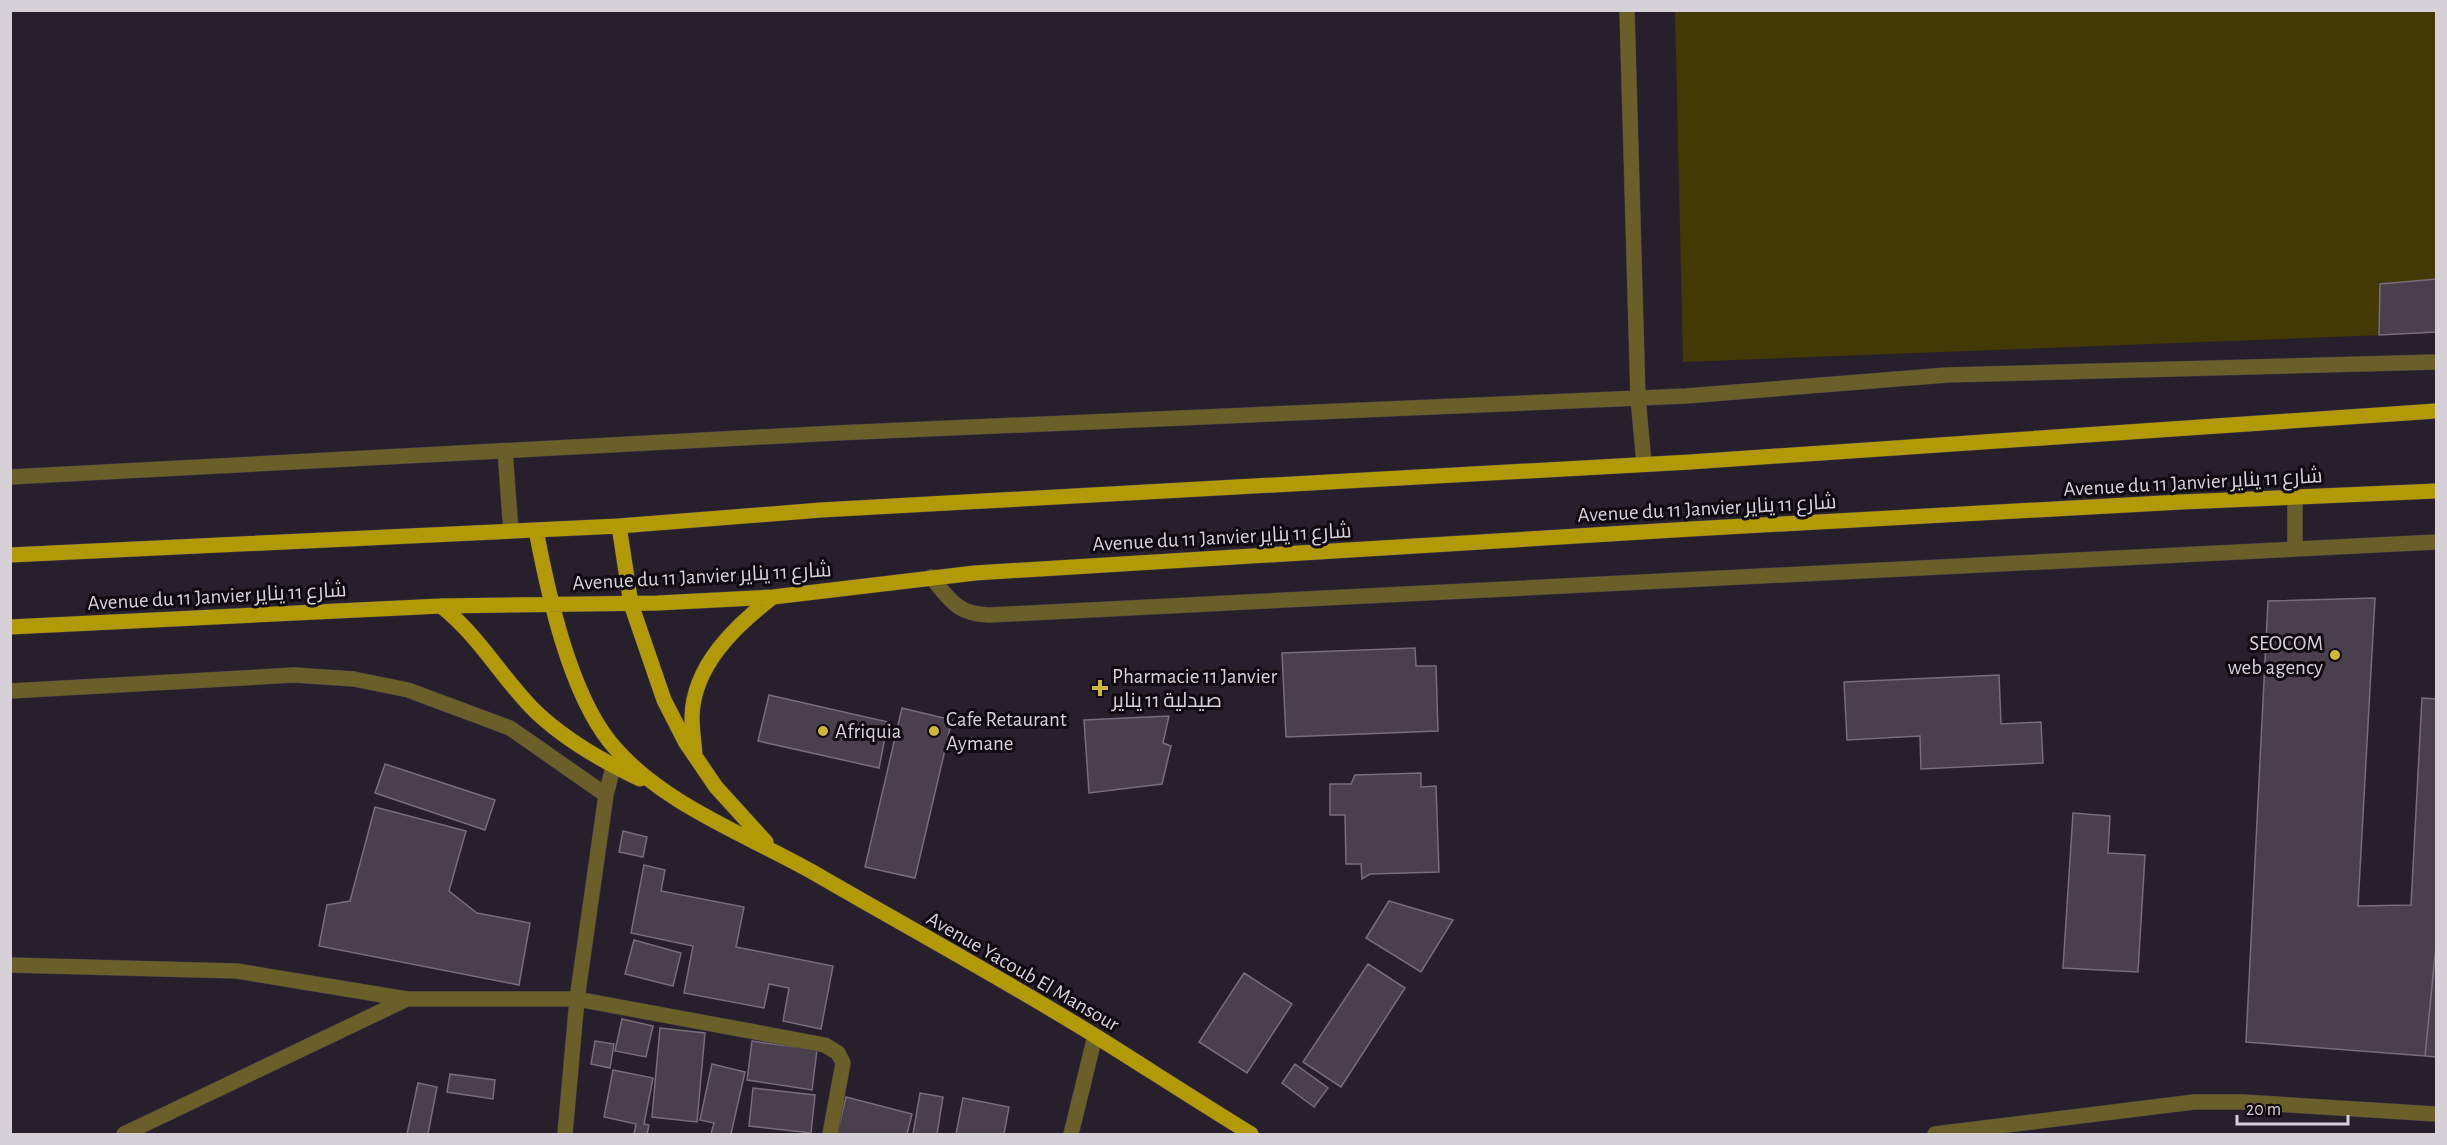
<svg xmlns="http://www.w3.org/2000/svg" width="2447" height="1145" viewBox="0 0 2447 1145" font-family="'Alegreya Sans',Cairo,sans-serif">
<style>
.garden{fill:#433904}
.building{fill:#493f4d;stroke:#776d7c;stroke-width:1.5}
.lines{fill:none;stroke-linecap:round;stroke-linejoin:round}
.minor-casing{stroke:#433b47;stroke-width:16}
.major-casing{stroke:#433b47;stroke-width:16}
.minor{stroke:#6a5f29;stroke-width:15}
.major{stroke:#b29a07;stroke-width:15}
.poi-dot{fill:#d0b736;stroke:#0e0a10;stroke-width:2}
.labels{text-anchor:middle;stroke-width:6;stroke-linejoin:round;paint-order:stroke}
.street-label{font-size:21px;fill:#d6d0d9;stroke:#0e0a10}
.poi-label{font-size:21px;fill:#d6d0d9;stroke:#0e0a10;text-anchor:start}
</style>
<rect width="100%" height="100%" fill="#271f2b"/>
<!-- garden -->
<path class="garden" d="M1675 11H2436V333L1683 362Z"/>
<!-- building -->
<path class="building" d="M2436 279V332L2379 335 2380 284Z
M2375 598 2358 906 2411 905 2422 698 2436 699V946L2425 1056 2246 1042 2268 601Z
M1415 648 1416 666H1436L1438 731 1286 737 1282 653Z
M1999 675 2001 724 2041 722 2043 763 1921 769 1920 736 1847 740 1844 682Z
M769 695 888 722 879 768 758 741Z
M902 708 952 720 915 878 865 867Z
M1169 716 1163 743 1171 746 1162 784 1089 793 1084 720Z
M385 764 495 800 485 830 375 793Z
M1421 773V787L1436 786 1439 872 1370 874 1362 879 1361 864H1346L1345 815H1330V784H1351L1355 775Z
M375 807 466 831 449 891 477 913 530 923 519 985 319 946 327 905 350 901Z
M2073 813 2110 816 2108 853 2145 855 2138 972 2063 968Z
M623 831 647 837 643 857 619 852Z
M644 865 665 870 661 891 744 907 736 947 833 966 821 1029 783 1021 789 988 769 984 764 1008 684 993 693 946 631 933Z
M1389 901 1453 920 1421 972 1366 938Z
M634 940 681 953 673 986 625 974Z
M2436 946V1057L2425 1056Z
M1368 964 1405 988 1341 1087 1303 1062Z
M1244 973 1292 1004 1247 1073 1199 1042Z
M622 1019 653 1026 646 1057 615 1051Z
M660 1028 705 1033 697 1122 652 1117Z
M595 1041 614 1044 610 1068 591 1064Z
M752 1041 817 1050 812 1090 747 1080Z
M712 1064 745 1072 731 1134H711L714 1123 700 1120Z
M1295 1064 1328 1088 1314 1107 1282 1083Z
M613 1070 653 1078 644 1124 649 1125 647 1134H634L636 1124 604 1117Z
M450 1074 495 1080 493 1099 447 1092Z
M418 1083 437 1087 428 1134H407Z
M753 1088 815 1095 811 1133 749 1126Z
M920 1093 943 1097 937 1134H913Z
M846 1097 912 1114 907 1134H837Z
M963 1098 1009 1107 1004 1134H956Z"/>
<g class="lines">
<!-- minor casing -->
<g class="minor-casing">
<path id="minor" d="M1627 10 1638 398 1644 464
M505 451 511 531
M10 477 836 433 1686 396 1947 375 2436 362
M2295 498V548
M931 577C950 600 957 614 989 615L2436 542
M10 691 294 675 354 679 408 690 510 728 606 795
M10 965 237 971 407 999H577L825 1045 838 1053 843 1063 830 1134
M124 1134 407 999
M565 1134 577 999 606 795 613 767
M1071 1134 1095 1036
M1935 1134 2194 1102H2243L2436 1114"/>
</g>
<!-- major casing -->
<g class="major-casing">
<path id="major" d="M619 526 631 604 664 700 686 743 716 787 766 842
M536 530C548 593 569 691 610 742 660 804 748 835 816 874 909 928 1005 980 1097 1037 1148 1069 1199 1102 1251 1134
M10 555 619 526 821 510 1690 462 2436 411
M441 606C478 635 500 675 532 708 562 738 602 761 640 779
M10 627 441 606 658 603 773 597 975 573 1691 529 2181 502 2436 491
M695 755C694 742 692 730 692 717 693 666 735 626 773 597"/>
</g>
<!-- minor -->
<use href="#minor" class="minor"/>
<!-- major -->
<use href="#major" class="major"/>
</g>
<!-- markers -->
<g class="poi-dot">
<circle cx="2335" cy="655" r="6"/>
<path d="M1097 679h6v6h6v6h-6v6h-6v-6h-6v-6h6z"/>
<circle cx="823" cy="731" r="6"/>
<circle cx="934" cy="731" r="6"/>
</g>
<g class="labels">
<!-- street labels -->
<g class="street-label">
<text transform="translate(2193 482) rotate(-3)" y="7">Avenue du 11 Janvier شارع 11 يناير</text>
<text transform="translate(1707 508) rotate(-3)" y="7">Avenue du 11 Janvier شارع 11 يناير</text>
<text transform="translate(1222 537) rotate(-3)" y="7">Avenue du 11 Janvier شارع 11 يناير</text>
<text transform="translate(702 576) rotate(-3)" y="7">Avenue du 11 Janvier شارع 11 يناير</text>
<text transform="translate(217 596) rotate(-3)" y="7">Avenue du 11 Janvier شارع 11 يناير</text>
<text transform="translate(1023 971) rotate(30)" y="7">Avenue Yacoub El Mansour</text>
</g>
<!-- poi labels -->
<g class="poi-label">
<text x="2323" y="650" text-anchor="end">SEOCOM<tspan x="2323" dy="24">web agency</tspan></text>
<text x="1112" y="683">Pharmacie 11 Janvier<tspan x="1112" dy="24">صيدلية 11 يناير</tspan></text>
<text x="946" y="726">Cafe Retaurant<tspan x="946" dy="24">Aymane</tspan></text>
<text x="835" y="738">Afriquia</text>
</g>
</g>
<!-- border -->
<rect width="2447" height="1145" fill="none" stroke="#d6d0d9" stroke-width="24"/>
<!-- scale -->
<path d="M2237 1115v9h111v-9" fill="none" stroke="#d6d0d9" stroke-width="3"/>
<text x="2246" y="1115" font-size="18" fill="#d6d0d9" stroke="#0e0a10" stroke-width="4.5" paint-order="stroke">20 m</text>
</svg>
